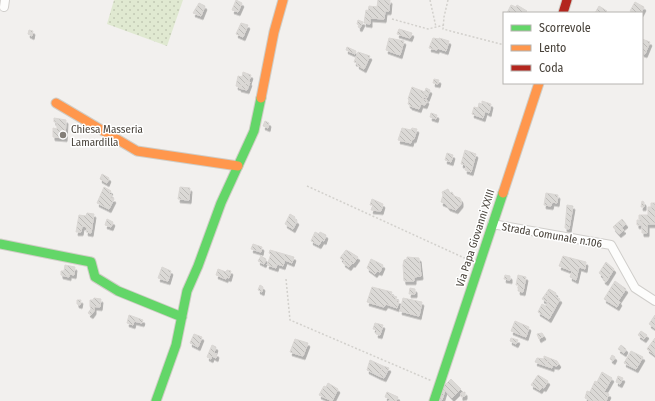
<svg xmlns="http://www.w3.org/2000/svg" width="655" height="401" viewBox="0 0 655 401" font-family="'Fira Sans Condensed',sans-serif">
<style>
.grass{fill:url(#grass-dots)}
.building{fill:url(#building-back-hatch);stroke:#dad7d4;filter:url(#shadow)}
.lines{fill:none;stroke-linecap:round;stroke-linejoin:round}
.street-casing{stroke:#d0cecb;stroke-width:10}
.fast-casing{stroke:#d0cdc6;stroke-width:11}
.slow-casing{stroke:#d0cdc6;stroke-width:11}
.jam-casing{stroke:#d0cdc6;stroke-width:11}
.path{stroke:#d2d0cc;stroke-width:1.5;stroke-dasharray:2 2;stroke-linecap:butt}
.street{stroke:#fdfdfc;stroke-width:8}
.fast{stroke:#63d668;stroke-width:9}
.slow{stroke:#ff974d;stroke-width:9}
.jam{stroke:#b3261e;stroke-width:9}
.poi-dot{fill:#847f79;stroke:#fff;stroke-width:1.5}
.labels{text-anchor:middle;stroke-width:3;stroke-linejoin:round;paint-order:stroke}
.poi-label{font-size:11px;fill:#48423a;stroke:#fff;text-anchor:start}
.street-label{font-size:11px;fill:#48423a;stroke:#fff}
</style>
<defs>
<pattern id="grass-dots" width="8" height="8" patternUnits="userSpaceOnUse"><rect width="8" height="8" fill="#e0e9d1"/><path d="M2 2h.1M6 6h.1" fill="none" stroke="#c2c9b4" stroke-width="1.8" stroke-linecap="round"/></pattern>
<pattern id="building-back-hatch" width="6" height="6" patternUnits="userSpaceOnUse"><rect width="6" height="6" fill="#dbd9d6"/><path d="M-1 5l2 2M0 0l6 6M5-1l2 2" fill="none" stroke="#bdbbb8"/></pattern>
<filter id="shadow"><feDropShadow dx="2" dy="3.5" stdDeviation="0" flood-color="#0004"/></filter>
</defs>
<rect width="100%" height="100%" fill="#f2f0ee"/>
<!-- grass -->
<path class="grass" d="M114 0H183L167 46 107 24Z"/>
<!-- building -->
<path class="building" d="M236 0 242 3 238 12 232 10Z
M378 0H390L389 11H385L384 19 370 18V24L364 23 366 10 368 11 369 6 377 7Z
M635 2 644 7 641 13H634L630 11Z
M199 3 205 6 201 16 193 13Z
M511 5 516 7 517 5 527 11 525 13H507Z
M599 6 607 11 605 13H595Z
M358 20 363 22 360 28 358 27 359 25 357 24Z
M241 23 248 25 243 37 236 34Z
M399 29 412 33 410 38 397 34Z
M29 30 33 31 32 36 28 34Z
M389 38 404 41 400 55 386 50Z
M433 38 439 39V38L449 41 446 51 437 48V50L429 48Z
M642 39 650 42 645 54 642 53Z
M347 47 356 51 355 54 346 50Z
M358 52 370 56 364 69 357 65 358 63 354 62Z
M243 72 251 75 249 81 246 80 245 86 240 85V87L236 86 238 76 242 77Z
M434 79 439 80 438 84 433 83Z
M246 81 250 82 247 90 239 88 240 85 245 86Z
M412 87 425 92 419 109 410 106V105L408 104 409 100 408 99Z
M426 88 430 90 427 98 423 97Z
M422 99 427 100 425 105 421 104Z
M482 101 491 104 489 113 485 111 483 118 472 114 474 107 478 108 479 103 482 104Z
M431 113 437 115 436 119 430 117Z
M54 118 66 120 65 138 53 137V128L57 129V122H54Z
M265 121 269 123 268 128 263 126Z
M402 128 411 130 412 128 417 129 414 139H412L411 143 398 140Z
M465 150 476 154 471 172 465 170 466 165 461 164Z
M447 153 453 155 451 162 445 160Z
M102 174 109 178 107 183 100 179Z
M104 187 111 191 109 194 112 195 110 198 114 199 109 209 97 203Z
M180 187 190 188 189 200 178 199Z
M448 189 450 193 452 192 454 196 460 198 461 200V204L456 210 448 207 446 204 441 202 443 195 442 192Z
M546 193 558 195 557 203 552 202 551 206 544 205Z
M372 199 383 204 381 211 371 210 373 205H370Z
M642 201 644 202V207H641Z
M651 203H655V207H651Z
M567 205 573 206 569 229 565 228Z
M648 207H655V224H647V233H642V219H639V215H648Z
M87 213 94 214 91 233 86 232 87 227 82 226 81 232H76L79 215 86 216Z
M290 214 295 217 294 219 297 221 293 229 285 224Z
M107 219 113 222 111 227 105 225Z
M622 219 626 224 621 228 624 230 619 234 613 227Z
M637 220H642V225H637Z
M315 232 319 234 320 232 326 235 324 241 322 240 319 245 311 241Z
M253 244 262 247 261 252 251 249Z
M270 250 294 257 292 263 285 260 283 266 277 264 276 268 267 265 271 254 269 253Z
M346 250 350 252 348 254 353 257 350 261 346 258 344 261 340 258Z
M350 252 358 257 353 264 352 263 349 267 343 263 346 258 350 261 353 257 348 254Z
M261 256 266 259 264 264 258 261Z
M563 256 586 262 585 269 579 267 576 280 570 277 572 271 559 266Z
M407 257 419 258 421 276 414 277V281H404L403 265 404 260 407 259Z
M371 259 383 265 380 272 377 271 375 274 367 268Z
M606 262 614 269 606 282 603 280 604 277 599 273Z
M65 265 75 267 74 275 69 274V277L61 275V271H64Z
M162 267 171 271 168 281 158 278Z
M218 269 226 272 227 270 231 271 229 278 226 277V279L216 275Z
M505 275 510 276V280L504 279Z
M518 275 526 277 523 292 518 291 519 285H516Z
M615 281 626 289 618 301 620 302 617 307 604 299Z
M260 285 263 287 262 292 258 290Z
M372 287 392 292 391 295 397 297 395 300 399 301 397 308 386 304 384 307 367 302Z
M410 288 415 289V294H409Z
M549 289 551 290 547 297 550 299 547 302 542 299Z
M551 290 556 293 555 296 560 299 549 319 538 312 542 304 546 306 550 299 547 297Z
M94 298 101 299 100 307 90 306V300H93Z
M403 298 422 302 419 316 400 311Z
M77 300H81L80 305 77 304Z
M90 306H94V311L91 315 88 313 91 309Z
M129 315 143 320 142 323 134 321 133 325 127 323Z
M655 315V328L649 324Z
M515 321 529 327 526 337 511 331Z
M375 323 383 325 380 335 376 334 377 330 373 329Z
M641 331 647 335 644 339 638 335Z
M542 333 544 336 539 339 537 334Z
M194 334 202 337 198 347 190 343Z
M511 338 518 340 516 344 510 341Z
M655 338V355L647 349Z
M295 339 308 343 303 356 290 352Z
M212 345 216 347 214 353 217 354 216 358 212 356 211 359 207 357Z
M621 345 626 349 624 353 618 349Z
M631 351 643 357 636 369 624 363Z
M612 355 615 357 613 361 610 359Z
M544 356 549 358 548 362 544 361Z
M537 358 544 359V361L548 362 549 358 557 361 559 364 557 366 552 365V368L535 362Z
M370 360 383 366 379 376 367 370Z
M383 366 389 368 384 378 379 376Z
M602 372 612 378 604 392 609 394 606 401H590L585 398 587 391 590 392 595 381 597 382Z
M538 375 548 381 544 388 542 387 540 390 531 385Z
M618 376 623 378 620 384 616 382Z
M451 379 461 389 452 398 445 390 442 400 438 399 442 388Z
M328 383 338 389 332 401 319 395 324 386 326 387Z
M387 392 398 397 396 401H389L390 399 385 397Z
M465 392V396L461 397V393Z"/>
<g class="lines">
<!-- street casing -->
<g class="street-casing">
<path id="street" d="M4 7 5 0
M492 224 611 245 635 288 655 301"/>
</g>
<!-- fast casing -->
<g class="fast-casing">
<path id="fast" d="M0 244 91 262 95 277 118 291 182 317
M156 401 176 345 187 291 198 266 221 203 254 131 261 98
M434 401 503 193"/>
</g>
<!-- slow casing -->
<g class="slow-casing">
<path id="slow" d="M261 98 274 32 283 0
M56 103 137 151 238 166
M503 193 539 83"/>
</g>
<!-- jam casing -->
<g class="jam-casing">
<path id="jam" d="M563 13 567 0"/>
</g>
<!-- path -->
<path class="path" d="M430 0 436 27
M448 0 444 17 443 29 504 45
M392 19 428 29 444 25
M307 186 471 261
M286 279 290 320 432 381"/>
<!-- street -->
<use href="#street" class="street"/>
<!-- fast -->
<use href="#fast" class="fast"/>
<!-- slow -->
<use href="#slow" class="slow"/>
<!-- jam -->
<use href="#jam" class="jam"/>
</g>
<!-- markers -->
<circle class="poi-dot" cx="63" cy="135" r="4"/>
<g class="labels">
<!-- poi labels -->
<g class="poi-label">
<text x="71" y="133">Chiesa Masseria<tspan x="71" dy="13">Lamardilla</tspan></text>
</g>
<!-- street labels -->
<g class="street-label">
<text transform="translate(552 235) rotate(10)" y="4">Strada Comunale n.106</text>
<text transform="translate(475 238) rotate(-72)" y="4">Via Papa Giovanni XXIII</text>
</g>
</g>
<!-- legend -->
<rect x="503" y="12" width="140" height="72" fill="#ffffff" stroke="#b6b3b0"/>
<rect x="511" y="25" width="20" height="6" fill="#63d668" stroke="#b6b3b0"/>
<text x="539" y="32" font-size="12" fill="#48423a">Scorrevole</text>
<rect x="511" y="45" width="20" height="6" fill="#ff974d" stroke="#b6b3b0"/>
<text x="539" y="52" font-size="12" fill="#48423a">Lento</text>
<rect x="511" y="65" width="20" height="6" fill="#b3261e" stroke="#b6b3b0"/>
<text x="539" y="72" font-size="12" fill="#48423a">Coda</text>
</svg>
